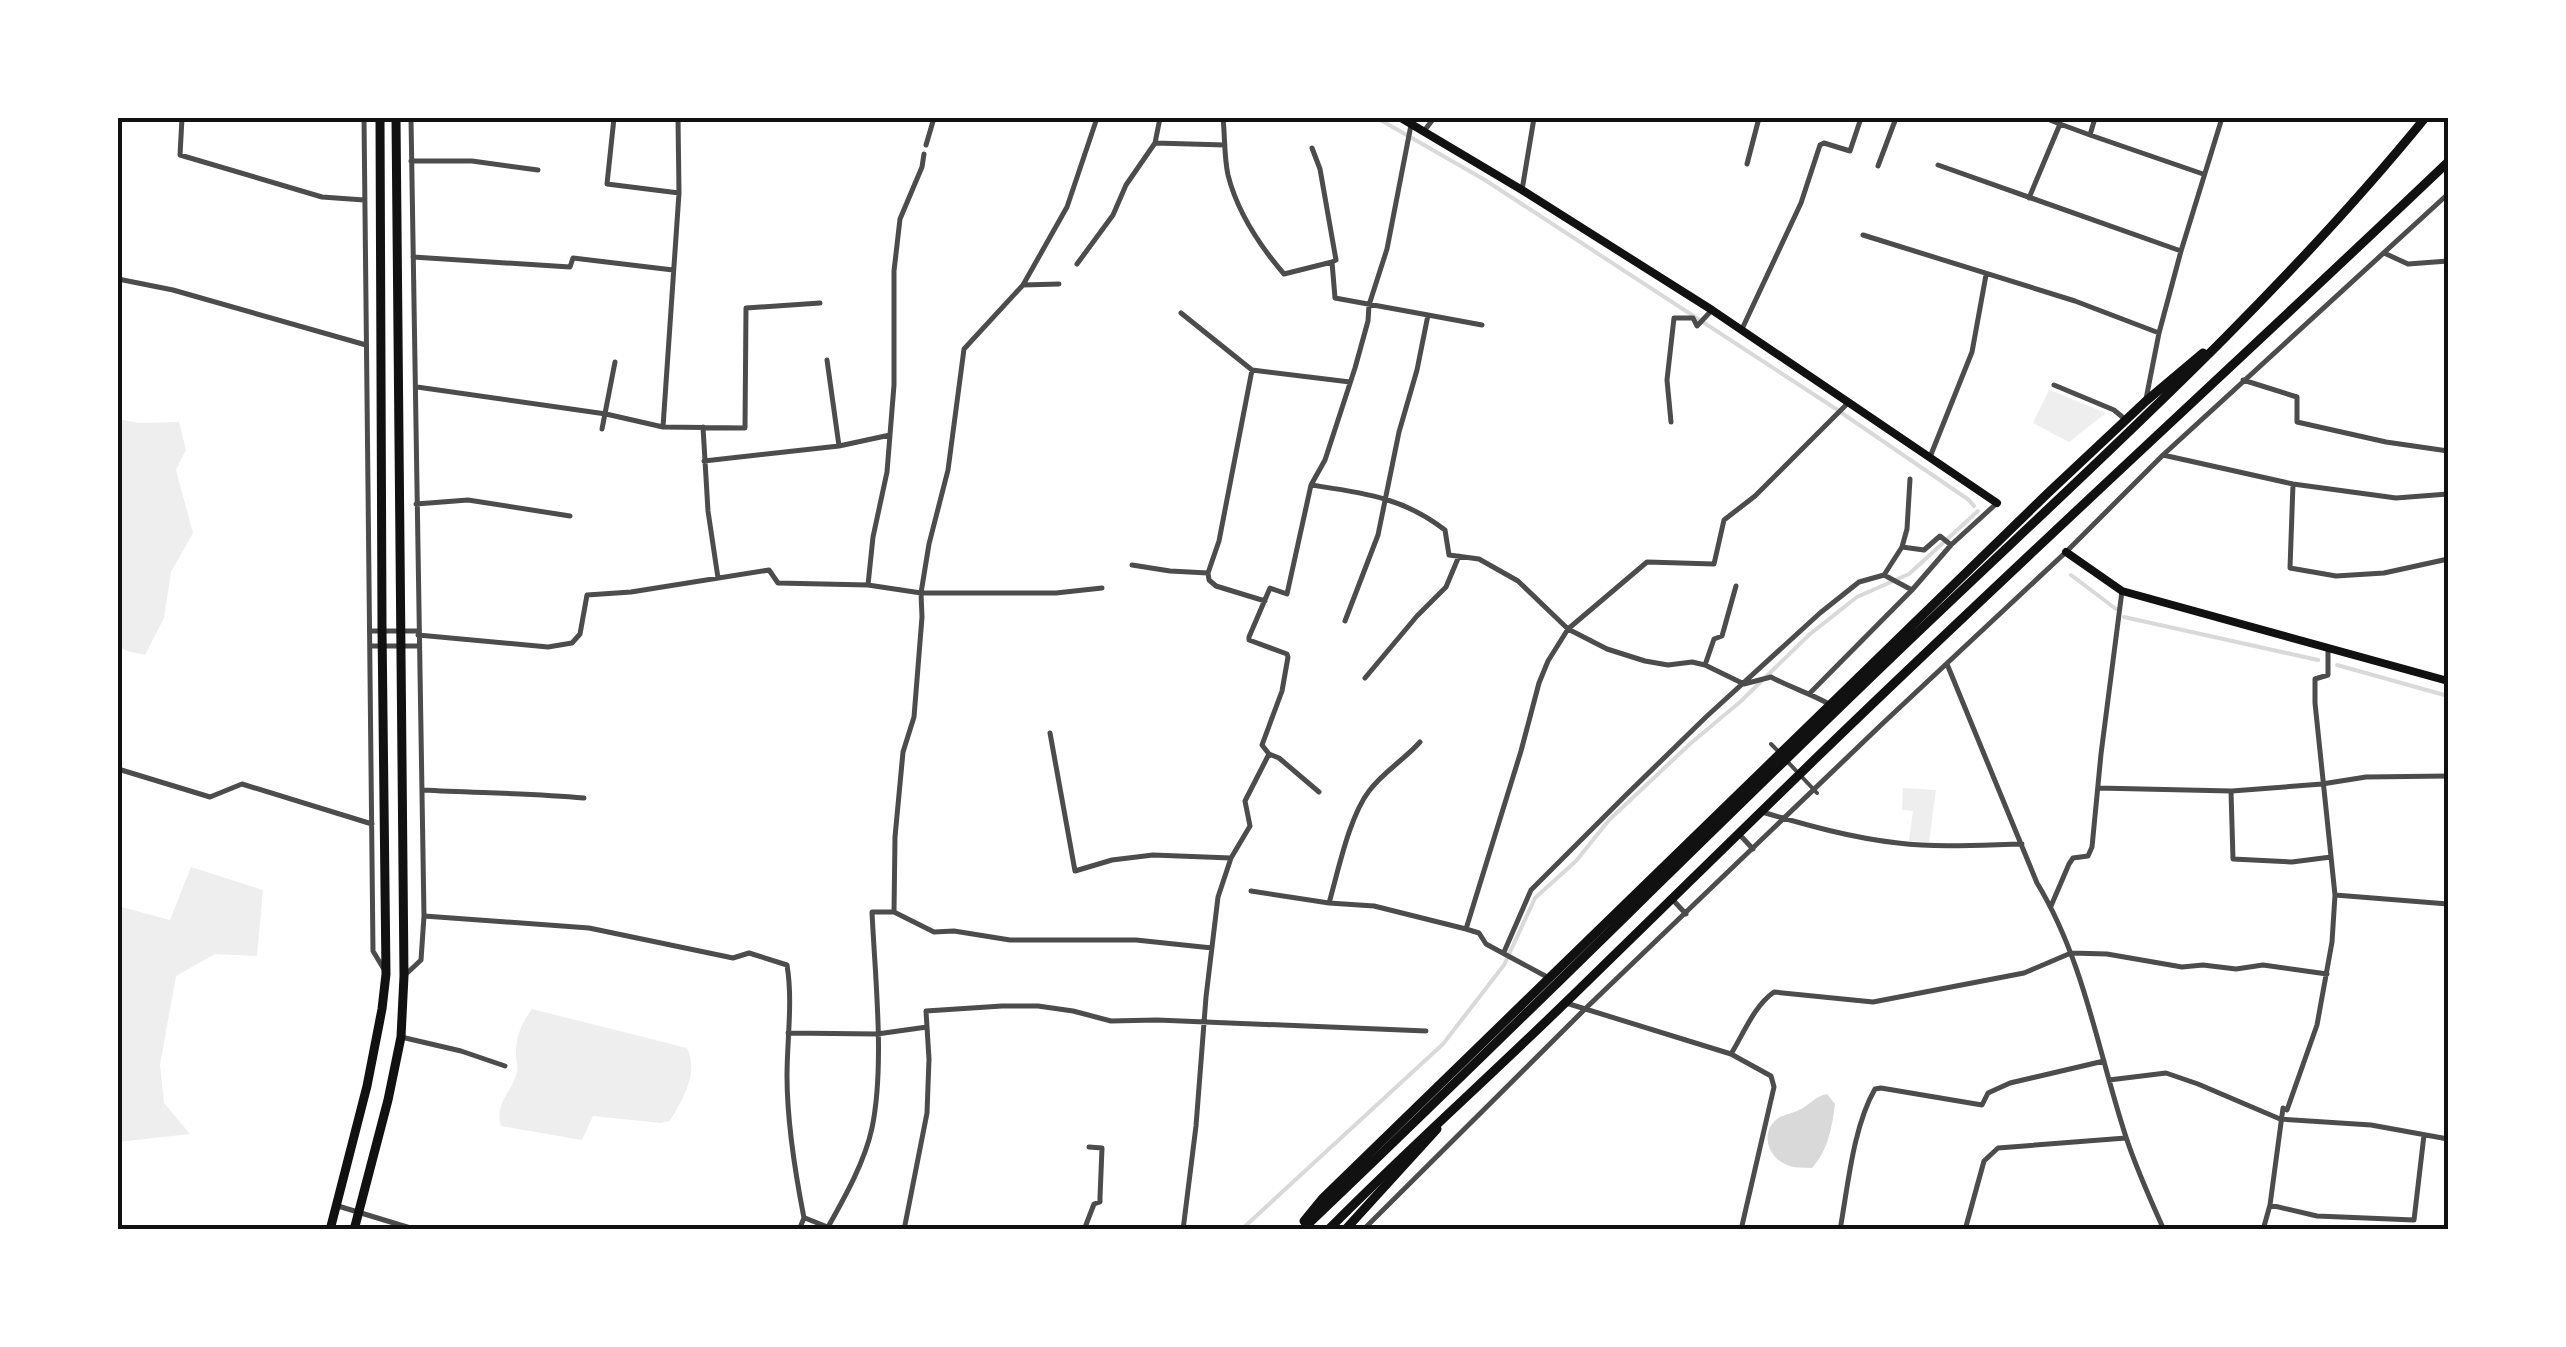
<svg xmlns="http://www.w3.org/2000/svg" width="2566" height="1347" viewBox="0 0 2566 1347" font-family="'Source Sans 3',sans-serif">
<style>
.green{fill:#eee}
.water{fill:#d9d9d9}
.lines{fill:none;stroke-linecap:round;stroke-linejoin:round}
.stream{stroke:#d9d9d9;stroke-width:4}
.pedestrian{stroke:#4c4c4c;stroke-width:4}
.minor{stroke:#4c4c4c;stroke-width:5}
.secondary{stroke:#111;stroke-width:8}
.primary{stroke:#111;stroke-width:9}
.trunk{stroke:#111;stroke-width:9}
.neatline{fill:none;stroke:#111;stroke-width:4}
</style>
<rect width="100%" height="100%" fill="#fff"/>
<!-- green -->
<path class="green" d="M2049 390H2050L2106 413 2069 442 2033 423Z
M118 419 138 423 179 422 186 450 176 470 193 533 171 572 164 618 145 655 127 651 118 646Z
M1903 788 1936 790 1929 842 1909 841 1913 811 1902 810Z
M191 867 263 890 257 956 215 954 176 976 160 1065 164 1103 190 1134 118 1142V906L170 920Z
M532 1009 687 1048C699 1074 683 1098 670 1121L661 1123 593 1116 582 1140 501 1126C494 1101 513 1092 517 1072 518 1066 516 1060 516 1055 516 1036 521 1024 532 1009Z"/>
<!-- water -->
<path class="water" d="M1827 1094 1835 1104C1832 1127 1828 1151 1812 1168 1804 1167 1795 1169 1787 1165 1769 1158 1759 1134 1777 1119 1784 1114 1791 1114 1799 1110 1810 1105 1815 1096 1827 1094Z"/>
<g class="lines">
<!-- stream -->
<path class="stream" d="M1377 118 1485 180 1833 407 1969 500 1974 506
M2071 575 2116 609
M2124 617 2318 660
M2337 665 2448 696
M1241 1230 1443 1044 1504 965 1535 898 1576 861 1609 820 1691 743 1740 702 1810 634 1857 597 1909 574 1978 511"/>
<!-- pedestrian -->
<path class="pedestrian" d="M1771 744 1780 753
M1786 760 1817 793"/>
<!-- minor -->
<path class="minor" d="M182 118 180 155 322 197 364 200
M364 118 373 951 385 971
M614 118 607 184 679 193
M1223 118C1225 136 1224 157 1228 175 1237 211 1260 246 1284 274L1332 262
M2045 118 2060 124
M1424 131 1434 118
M2090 135 2203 174
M1155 143 1225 145
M926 145 934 118
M1312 148 1320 169 1336 260 1332 262 1335 298 1428 315 1417 370 1399 432 1378 535 1345 621
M411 161H472L538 170
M1747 164 1759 118
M1938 165 2181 251
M1878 166 1896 118
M1522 190 1534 118
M2029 198 2060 124 2090 135 2095 118
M1863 235 2075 301 2159 333
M2384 253 2408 264 2448 261
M413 257 570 267 573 258 673 270
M1077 264 1113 215 1126 185 1155 143 1160 118
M118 279 173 290 366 345
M1023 285 1059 284
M1181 313 1252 370 1350 382
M1428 315 1482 325
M1742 329 1801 203 1820 145 1824 143 1850 151 1861 118
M827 360 839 446
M1252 370 1219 541 1208 573 1209 580 1216 586 1265 601
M2243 380 2297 397V422L2386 442 2448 451
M2054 385 2114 410 2126 420
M417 387 606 414 663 427 745 428 746 308 820 303
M2146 399 2159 333 2181 251 2222 118
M1671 422 1667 380 1674 318H1693L1697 326 1712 310
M663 427 679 193 678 118
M703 427 708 511 718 578
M602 429 615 362
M2163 455 2293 484 2396 498 2448 494
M1930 457 1972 352 1986 275
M704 461 839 446 890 435
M2293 484 2290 568 2336 576 2384 573 2448 559
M1311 485C1364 493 1402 497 1445 530L1449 555 1479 559 1518 581 1568 629 1607 649 1645 661 1668 665 1692 662 1705 665 1744 684 1771 677C1791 688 1810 693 1829 704
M416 504 468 500 570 516
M1902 547 1907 529 1910 479
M1132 565 1170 571 1208 573
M1884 575 1902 547 1924 550 1940 536 1951 545
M868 585 873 537 887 472 894 385V271L900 219 922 167 924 154
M1912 590 1951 545 1997 503
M370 631H417
M418 635 548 647 572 643 580 634 587 595 631 592 769 570 778 583 868 585 921 593H1056L1102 588
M370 646H417
M2328 648V675L2315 679V703L2335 895 2448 904
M1947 664 2037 883C2084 960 2098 1052 2126 1137 2136 1168 2150 1199 2164 1230
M1705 665 1714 639 1722 636 1736 586
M1365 678 1417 616 1446 587 1459 556
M1050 733 1075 871 1112 860 1153 855 1231 858
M1269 754 1279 758 1319 792
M118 769 210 797 242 784 372 824
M2098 788 2231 791 2233 859 2292 862 2331 857
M423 790C477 793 530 793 584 798
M2232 791 2322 784 2366 777 2448 776
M1762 812C1806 825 1852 838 1898 843 1939 848 1981 845 2022 844
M1739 834 1753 849
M1251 891 1329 903 1374 906 1466 929
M1672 899 1686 914
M1329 903C1338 872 1349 817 1369 791 1383 772 1404 760 1420 742
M2051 906 2069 864 2073 858 2088 856 2092 847 2101 754 2122 591
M894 912 895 837 903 752 914 717 922 617 921 593 929 544 948 470 964 349 1023 285 1067 207 1097 118
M424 916 589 928 733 958 749 953 787 965C793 1001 787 1040 787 1076 787 1123 795 1172 804 1218L799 1230
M1504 952 1531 890 1625 796 1706 717 1820 613 1859 582 1884 575 1912 590 1810 693
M404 976 421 960 424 916 411 118
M1549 978 1486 944 1479 933 1466 929 1521 751 1539 683 1548 661 1568 629 1647 562 1714 564 1724 520 1755 496 1849 402
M1566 1003 1731 1054 1771 1076 1774 1087 1741 1230
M788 1033 877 1034 927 1027
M401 1037 461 1051 505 1066
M1731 1054C1744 1033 1754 1006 1774 992L1873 1002 2024 973 2071 953 2107 954 2182 967 2203 965 2236 969 2263 965 2327 974
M2109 1080 2166 1073 2198 1084 2280 1119 2371 1125 2448 1139
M2270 1205 2317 1216 2414 1220 2424 1135
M338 1206 417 1230
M805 1218 835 1230
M828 1227C845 1197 865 1161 872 1128 885 1065 875 977 872 912H894L934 932 954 931 1010 940H1136L1212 948
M904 1230 927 1113 929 1059 926 1011 1002 1006H1038L1073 1011 1111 1021 1157 1020 1426 1031
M1084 1230 1094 1204 1100 1202V1197L1102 1148 1089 1147
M1183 1230 1196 1126 1206 997 1218 897 1231 858 1250 826 1245 801 1269 754 1262 745 1282 691 1288 657 1287 654 1249 640V637L1270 588 1287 594 1311 485 1325 460 1355 368 1368 321 1369 305 1387 249 1411 125
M1363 1230 1585 1009 1881 725 2066 552 2163 455 2448 194
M1840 1230C1848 1186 1853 1127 1875 1089L1881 1088 1982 1105 1988 1093 2010 1083 2104 1061
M1965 1230 1984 1161 1998 1148 2126 1138
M2263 1230 2270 1205 2283 1108 2287 1110 2317 1025 2332 942 2335 895"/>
<!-- secondary -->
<path class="secondary" d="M1401 118 1522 190 1712 310 1997 503
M2066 552 2122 591 2448 681"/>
<!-- primary -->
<path class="primary" d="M330 1230 367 1086 382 1009 386 974 382 628 380 118
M354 1230 388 1100 401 1037 404 976 396 118
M1345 1230 1437 1129"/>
<!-- trunk -->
<path class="trunk" d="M1304 1221 1322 1199 2048 493 2146 401 2203 353
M1302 1230C1502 1040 1696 845 1895 654 2076 480 2266 313 2425 118
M1328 1230C1405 1152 1486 1080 1564 1004 1646 925 1727 845 1809 765 2019 561 2236 364 2448 162"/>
</g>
<!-- border -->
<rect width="2566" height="1347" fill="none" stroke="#ffffff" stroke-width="240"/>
<rect x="120" y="120" width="2326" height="1107" class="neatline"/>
</svg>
